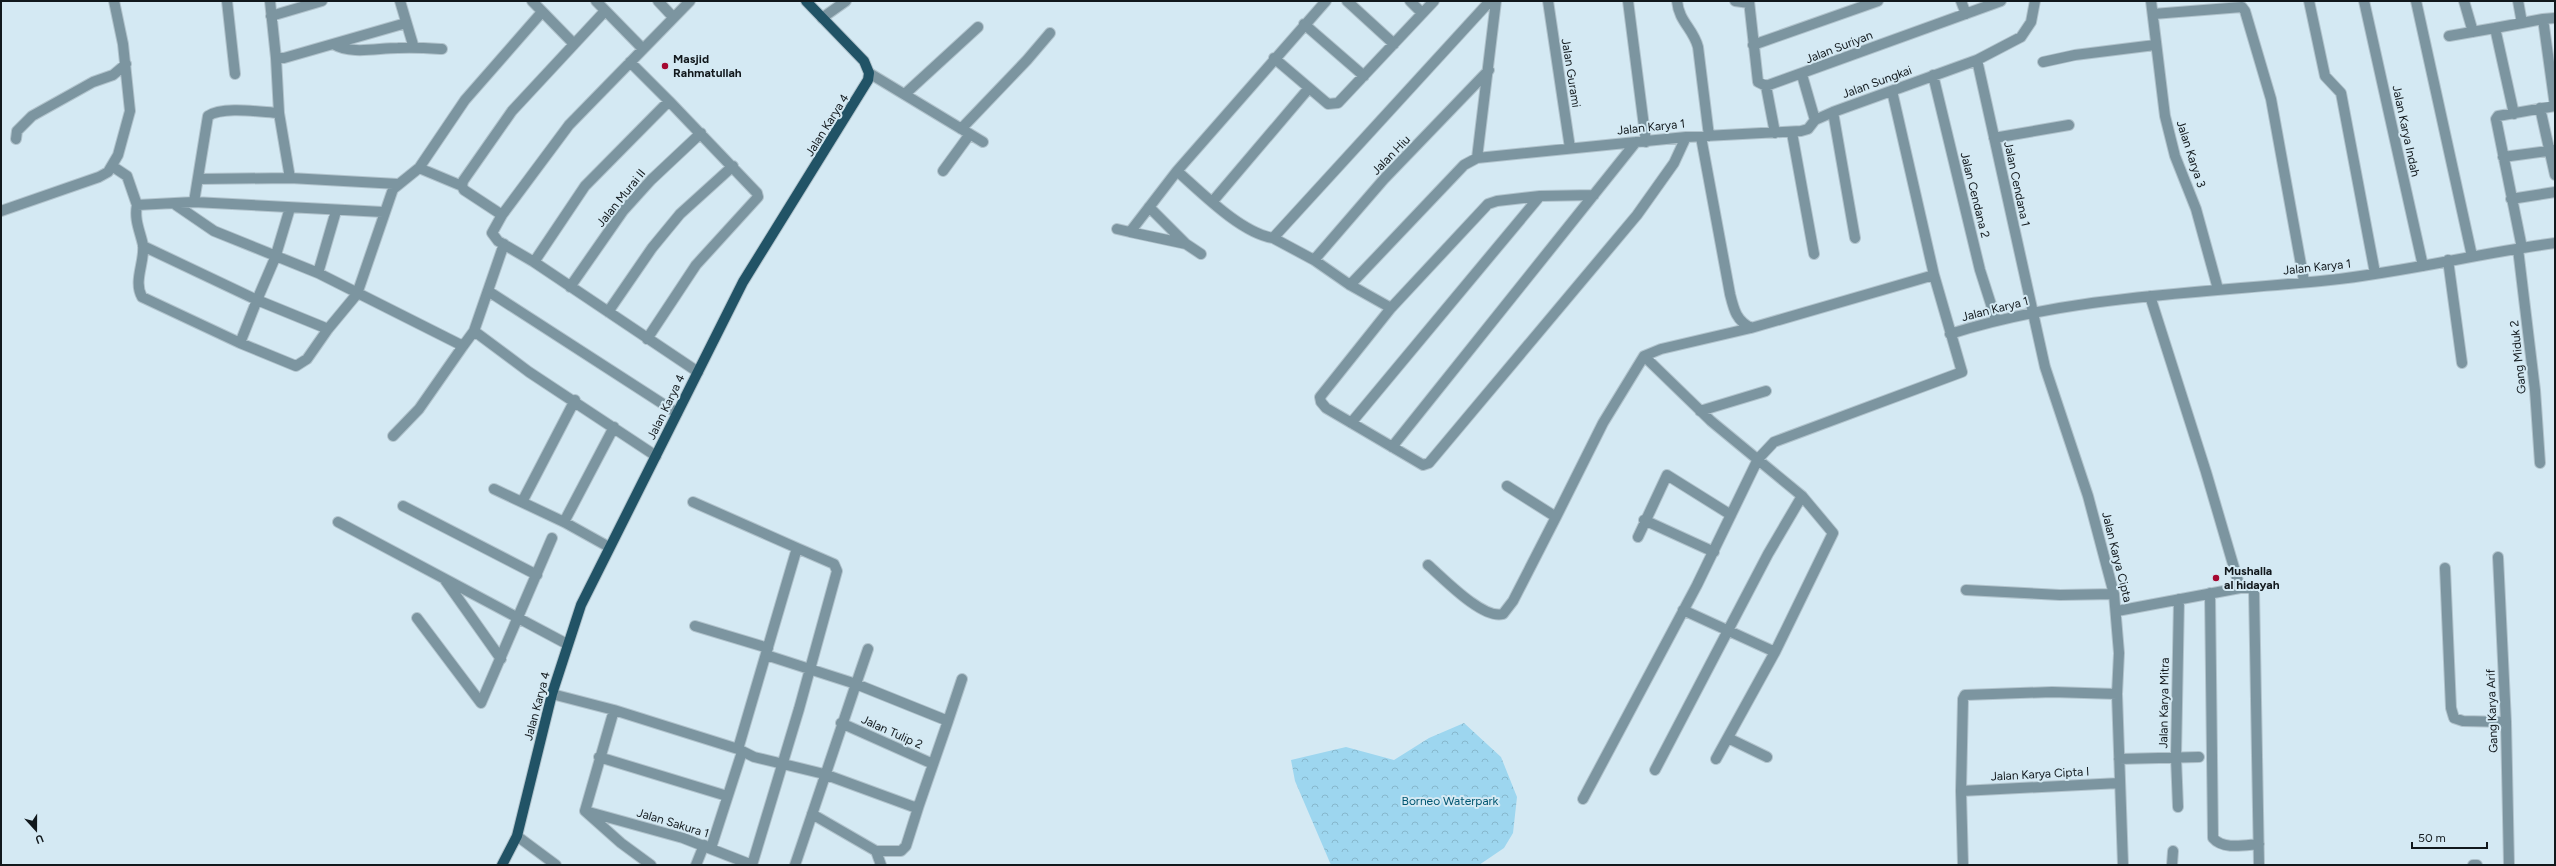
<svg xmlns="http://www.w3.org/2000/svg" width="2556" height="866" viewBox="0 0 2556 866" font-family="Figtree,sans-serif">
<style>
.park{fill:url(#park-crowns)}
.lines{fill:none;stroke-linecap:round;stroke-linejoin:round}
.minor-casing{stroke:#b1c3cc;stroke-width:12}
.major-casing{stroke:#b1c3cc;stroke-width:12}
.minor{stroke:#7c95a0;stroke-width:10}
.major{stroke:#215366;stroke-width:10}
.poi-dot{fill:#a50831;stroke:#d4e9f3;stroke-width:1.5}
.labels{text-anchor:middle;stroke-width:4;stroke-linejoin:round;paint-order:stroke}
.street-label{font-size:12px;fill:#11181c;stroke:#d4e9f3}
.poi-label{font-size:12px;font-weight:bold;fill:#11181c;stroke:#d4e9f3;text-anchor:start}
.park-label{font-size:12px;fill:#005671;stroke:#d4e9f3}
</style>
<defs>
<pattern id="park-crowns" width="20" height="18" patternUnits="userSpaceOnUse"><rect width="20" height="18" fill="#9dd6ef"/><path d="M2 6a3 3 0 1 1 6 0M12 15a3 3 0 1 1 6 0" fill="none" stroke="#86b7cc"/></pattern>
</defs>
<rect width="100%" height="100%" fill="#d4e9f3"/>
<!-- park -->
<path class="park" d="M1464 723 1501 757 1517 797 1513 833 1504 848 1479 865H1331L1295 781 1291 760 1346 747 1394 760 1429 738Z"/>
<g class="lines">
<!-- minor casing -->
<g class="minor-casing">
<path id="minor" d="M227 1 235 74
M270 1 276 58H284L406 23
M400 1 414 48
M532 1 574 44
M596 1 642 48
M658 1 673 17
M690 1 569 125 502 215 492 233 498 241 534 262 698 372
M1347 1 1394 44
M1410 1 1422 13
M1548 1 1570 148
M1628 1 1646 142
M1677 1C1679 22 1693 28 1698 47L1709 136
M1735 1 1749 3
M1749 1 1758 82 1766 86 2001 1
M1961 1 1966 14
M2151 1 2165 116 2175 156 2196 209 2218 289
M2309 1 2325 76 2341 93 2375 273
M2364 1 2423 266
M2416 1 2472 256
M2464 1 2473 32
M2518 1 2522 23 2543 19 2555 106
M2153 14 2242 7 2245 11 2271 99 2304 281
M271 16 322 1
M822 18 846 1
M2543 19 2555 18
M1304 24 1364 76
M2449 36 2495 28
M333 44C352 55 377 48 398 48 413 47 427 48 442 49
M1753 45 1878 1
M276 58 279 113 290 178
M1274 58 1328 104 1338 103 1434 1
M1977 60 2045 367 2088 496 2114 594 2119 653 2117 694 2123 865
M630 62 669 101
M2043 62 2075 55 2155 45
M869 73 983 142
M1802 75 1815 120
M1933 75 1980 270 1996 320
M1766 86 1775 133
M906 93 978 27
M2540 108 2555 175
M1833 112 1855 238
M2514 114 2495 28 2522 23
M961 129 1027 60 1050 33
M1792 133 1814 254
M1701 137 1730 294C1734 310 1736 320 1751 328L1934 275
M1994 138 2069 125
M16 139 17 131 32 116 93 82 113 75 126 64
M2503 157 2555 150
M1477 158 1496 1
M112 166 127 176 137 205
M943 171 970 134
M1177 171 1130 232 1186 244 1201 254
M198 179 290 178 398 184
M462 186 419 168 465 100 542 12
M1540 196 1497 201 1488 204 1391 308 1320 397 1321 402 1326 408 1423 465 1429 463 1637 215 1674 163 1686 137
M2511 199 2555 192
M1213 201 1309 88
M194 202 208 116C223 106 260 112 279 113
M176 205 214 231 318 273 463 346 474 331 504 244
M1149 207 1186 244
M290 208 275 258 257 300 328 329 357 294 393 189 419 168
M1 211 99 177 108 172 118 155 130 111 123 44 114 1
M502 215 464 190 462 186 463 181 512 111 605 11
M1117 229 1130 232
M1273 238C1241 233 1202 193 1177 171L1326 1
M143 246 257 300 240 343
M2522 248 2496 119 2498 116 2555 106
M2518 249 2535 390 2540 463
M1314 260 1384 179 1489 70
M2448 260 2462 363
M534 262 585 186 669 101 757 193 758 197 696 265 647 339
M318 273 336 211
M1350 285 1464 165 1477 158 1686 137 1801 131 1808 129 1815 120 1833 112 1977 60 2021 37 2031 22 2035 1
M570 287 623 211 651 180 701 133
M488 291 677 413
M2150 296 2206 472 2240 588
M1391 308 1350 285 1314 260 1273 238 1490 1
M608 312 652 248 680 214 733 166
M328 329 307 359 296 366 240 343 142 297C133 281 145 262 143 245 140 231 134 220 137 205L194 202 383 212
M474 331 529 372 656 456
M1950 334C2072 295 2204 293 2330 280 2406 272 2480 253 2555 243
M1700 411 1766 391
M1351 423 1540 196 1594 195
M393 436 419 409 463 346
M1392 447 1636 142
M1507 486 1556 517 1603 423 1644 356
M494 489 564 522 609 547
M522 502 575 400
M403 506 537 575
M1644 520 1714 552
M338 522 567 644
M564 522 614 427
M1638 537 1667 475 1731 515
M2498 557 2506 722 2509 865
M1428 565C1443 578 1483 620 1503 614L1513 601 1556 517
M2445 568 2451 708 2454 718 2463 721 2506 722
M445 580 501 659
M1966 590 2060 595 2114 594
M2210 593 2213 838C2223 850 2245 845 2259 844
M1683 610 1775 652
M2117 611 2240 588H2249L2254 590 2259 865
M417 618 481 703 552 538
M695 626 768 648
M766 655 856 684 868 649
M552 694 614 710 738 749 797 548 693 502
M948 721 962 679
M841 723 933 764
M1728 738 1767 757
M738 749 754 757 824 774 914 807 919 805 948 721 856 684 795 865
M599 757 727 796
M1716 759 1775 652 1833 533 1802 496 1711 421 1644 356 1661 349 1751 328
M2119 759 2199 757
M1655 770 1768 554 1802 496
M1961 791 2120 783
M1583 799 1697 585 1758 459 1774 442 1962 372 1934 275 1892 91
M2178 807 2176 757 2179 599
M585 811 683 838 752 865
M585 811 614 710
M585 811 621 843 651 865
M812 814 876 851H901L906 846 919 805
M517 836 556 865
M711 848 742 752
M876 851 881 865
M696 865 704 845
M752 865 799 709 837 571 834 564 797 548
M1963 865 1961 791 1963 699 1965 695 2052 692 2117 694
M2172 865 2173 851
M2473 865H2477"/>
</g>
<!-- major casing -->
<g class="major-casing">
<path id="major" d="M502 865 517 836 552 694 581 605 743 282 868 80 869 73 864 61 806 1"/>
</g>
<!-- minor -->
<use href="#minor" class="minor"/>
<!-- major -->
<use href="#major" class="major"/>
</g>
<!-- markers -->
<g class="poi-dot">
<circle cx="665" cy="66" r="4"/>
<circle cx="2216" cy="578" r="4"/>
</g>
<g class="labels">
<!-- street labels -->
<g class="street-label">
<text transform="translate(1839 47) rotate(-21)" y="4">Jalan Suriyan</text>
<text transform="translate(1571 73) rotate(81)" y="4">Jalan Gurami</text>
<text transform="translate(1877 82) rotate(-20)" y="4">Jalan Sungkai</text>
<text transform="translate(827 125) rotate(-58)" y="4">Jalan Karya 4</text>
<text transform="translate(1651 127) rotate(-6)" y="4">Jalan Karya 1</text>
<text transform="translate(2406 131) rotate(78)" y="4">Jalan Karya Indah</text>
<text transform="translate(2191 154) rotate(72)" y="4">Jalan Karya 3</text>
<text transform="translate(1391 155) rotate(-46)" y="4">Jalan Hiu</text>
<text transform="translate(2017 184) rotate(78)" y="4">Jalan Cendana 1</text>
<text transform="translate(1975 195) rotate(76)" y="4">Jalan Cendana 2</text>
<text transform="translate(621 198) rotate(-51)" y="4">Jalan Murai II</text>
<text transform="translate(2317 267) rotate(-6)" y="4">Jalan Karya 1</text>
<text transform="translate(1995 309) rotate(-14)" y="4">Jalan Karya 1</text>
<text transform="translate(2518 357) rotate(-96)" y="4">Gang Miduk 2</text>
<text transform="translate(666 407) rotate(-64)" y="4">Jalan Karya 4</text>
<text transform="translate(2117 557) rotate(76)" y="4">Jalan Karya Cipta</text>
<text transform="translate(2164 703) rotate(-89)" y="4">Jalan Karya Mitra</text>
<text transform="translate(537 706) rotate(-75)" y="4">Jalan Karya 4</text>
<text transform="translate(2492 711) rotate(-92)" y="4">Gang Karya Arif</text>
<text transform="translate(892 732) rotate(24)" y="4">Jalan Tulip 2</text>
<text transform="translate(2040 774) rotate(-3)" y="4">Jalan Karya Cipta I</text>
<text transform="translate(673 823) rotate(17)" y="4">Jalan Sakura 1</text>
</g>
<!-- poi labels -->
<g class="poi-label">
<text x="673" y="63">Masjid<tspan x="673" dy="14">Rahmatullah</tspan></text>
<text x="2224" y="575">Mushalla<tspan x="2224" dy="14">al hidayah</tspan></text>
</g>
<!-- park labels -->
<g class="park-label">
<text x="1450" y="805">Borneo Waterpark</text>
</g>
</g>
<!-- border -->
<rect width="2556" height="866" fill="none" stroke="#11181c" stroke-width="4"/>
<!-- north arrow -->
<g transform="translate(36 830) rotate(159)" stroke="#d4e9f3" stroke-width="3" paint-order="stroke">
<path d="M0-3L7 15L0 10L-7 15Z" fill="#11181c"/>
<text y="-6" font-size="11" font-weight="bold" text-anchor="middle" fill="#11181c">U</text>
</g>
<!-- scale -->
<path d="M2412 842v6h75v-6" fill="none" stroke="#11181c" stroke-width="2"/>
<text x="2418" y="842" font-size="12" fill="#11181c" stroke="#d4e9f3" stroke-width="3" paint-order="stroke">50 m</text>
</svg>
